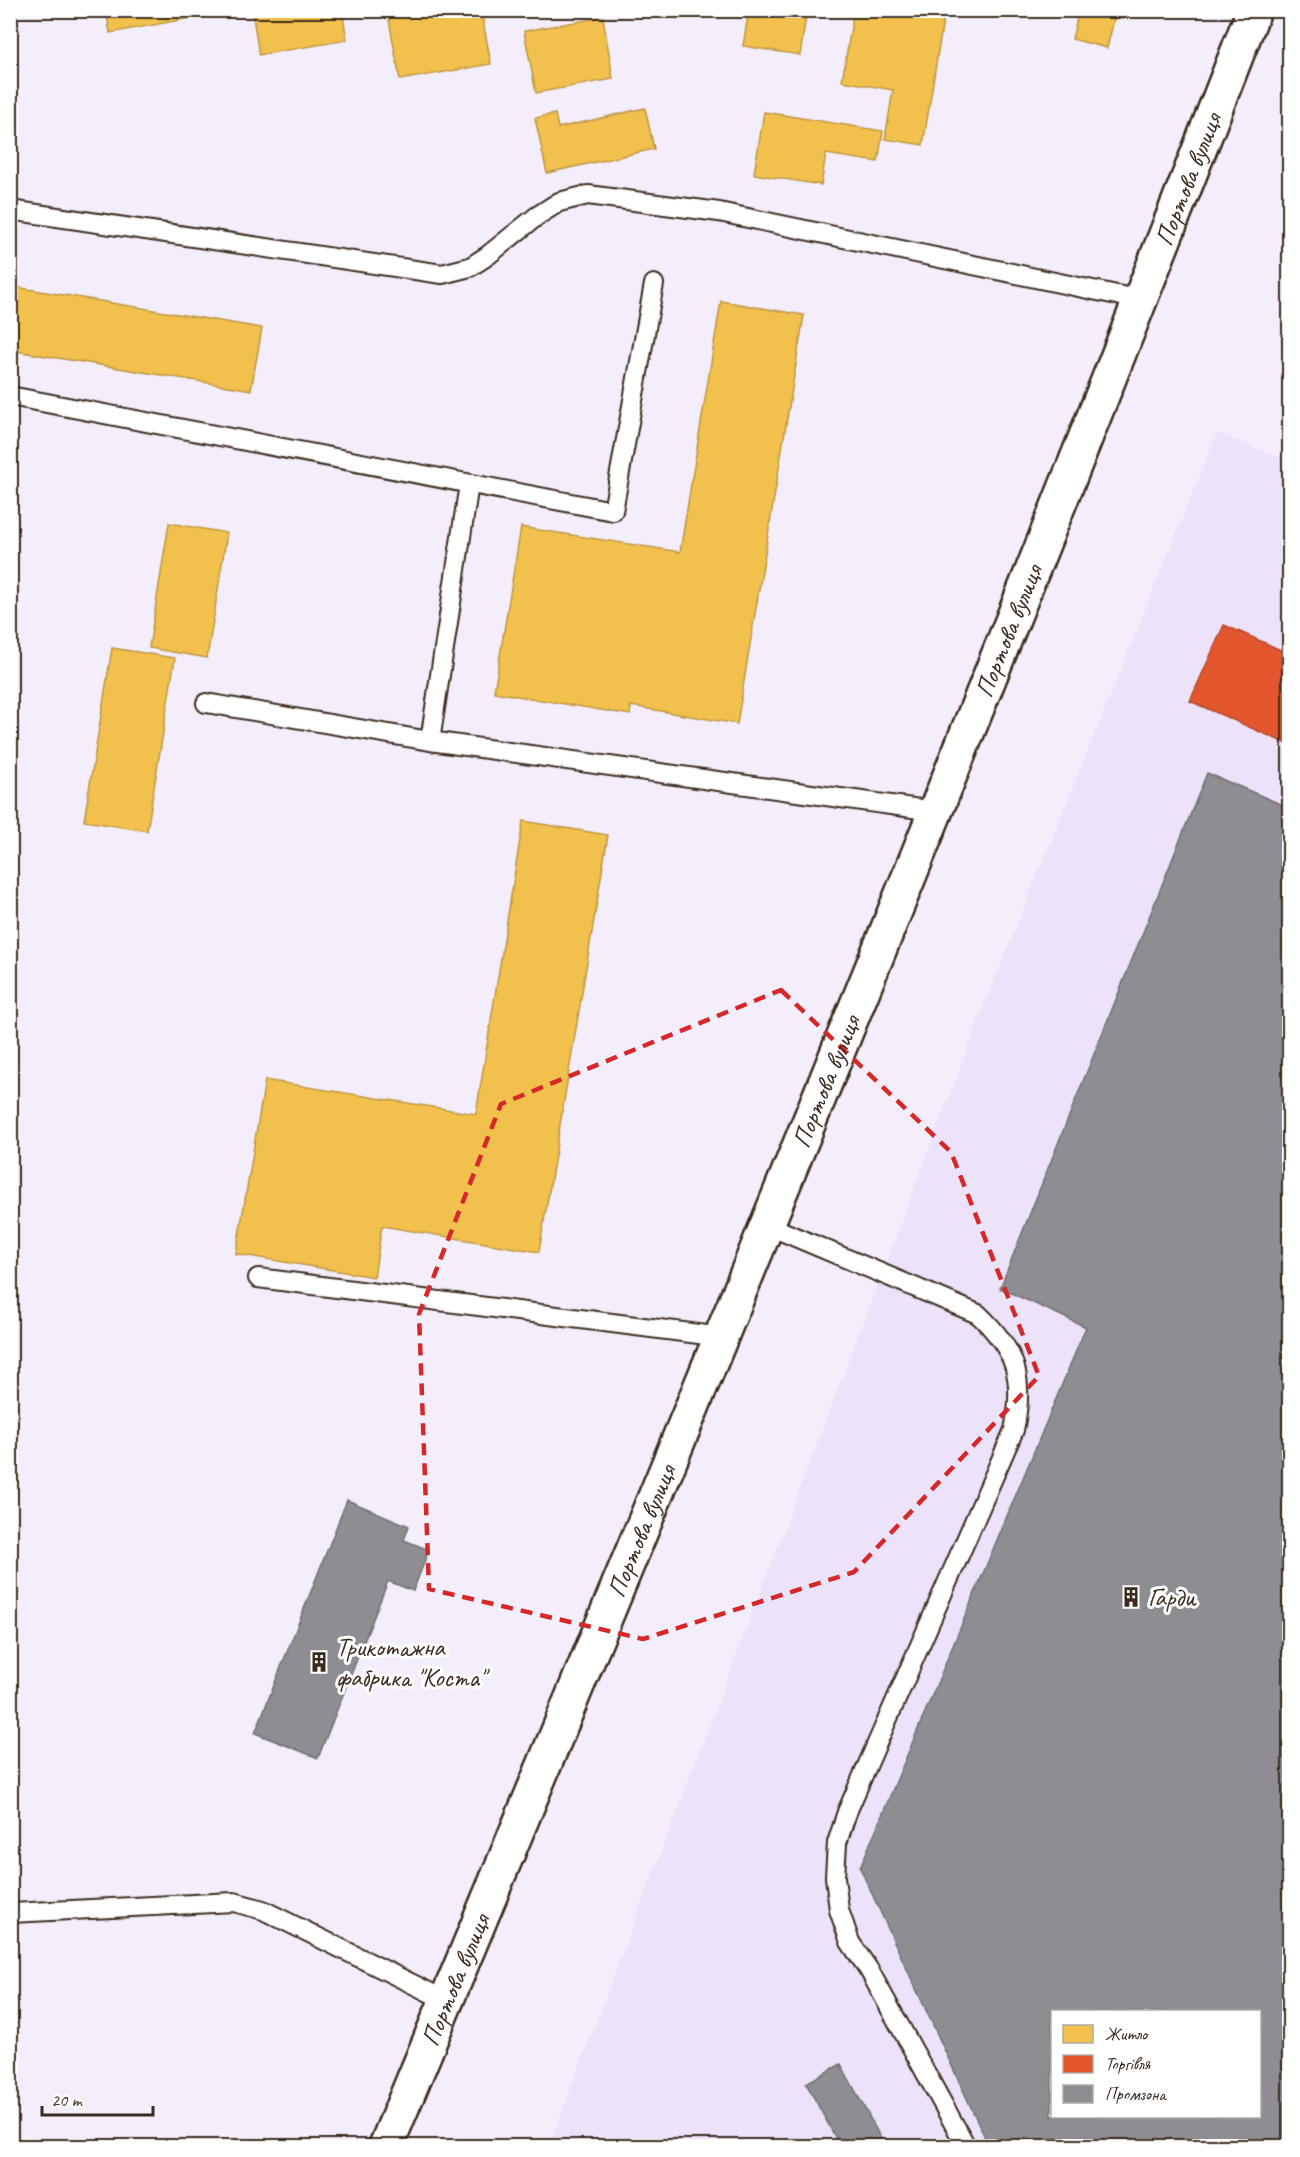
<svg xmlns="http://www.w3.org/2000/svg" width="1300" height="2157" viewBox="0 0 1300 2157" font-family="Caveat,sans-serif">
<style>
.built{fill:#ece2fa;fill-rule:evenodd}
.homes{fill:#f2c14e;stroke:#bb9440;stroke-width:1.5}
.shops{fill:#e4572e;stroke:#b14a29;stroke-width:1.5}
.industry{fill:#8d8d92;stroke:#746f6f;stroke-width:1.5;fill-rule:evenodd}
.lines{fill:none;stroke-linecap:round;stroke-linejoin:round}
.lane-casing{stroke:#3b2a1e;stroke-width:22}
.secondary-casing{stroke:#3b2a1e;stroke-width:38}
.lane{stroke:#fff;stroke-width:18}
.secondary{stroke:#fff;stroke-width:33}
.marked{fill:none;stroke:#d62828;stroke-width:4.5;stroke-dasharray:12 8;stroke-linejoin:round}
.labels{text-anchor:middle;stroke-width:6;stroke-linejoin:round;paint-order:stroke}
.street-label{font-size:26px;fill:#3b2a1e;stroke:#fff}
.poi-label{font-size:26px;fill:#3b2a1e;stroke:#fff;text-anchor:start}
</style>
<rect width="100%" height="100%" fill="#f4eefc"/>
<filter id="ink" filterUnits="userSpaceOnUse"><feTurbulence type="fractalNoise" baseFrequency=".0167" numOctaves="2"/><feDisplacementMap in="SourceGraphic" scale="12" xChannelSelector="R" yChannelSelector="G"/><feConvolveMatrix kernelMatrix="1 2 1 2 8 2 1 2 1" color-interpolation-filters="sRGB"/></filter>
<g filter="url(#ink)">
<!-- built -->
<path class="built" d="M1217 433 1289 461V2146H549L981 1013ZM1052 2012H1260V2116H1052Z"/>
<!-- homes -->
<path class="homes" d="M106 10H196L197 17 110 33Z
M252 10H342L347 40 259 55Z
M409 10H481L491 64 400 80 388 14Z
M749 10H807L800 55 743 46Z
M854 10H924L944 14 923 145 885 139 893 90 842 81Z
M1079 10H1092L1115 16 1107 48 1072 39Z
M603 17 613 79 536 93 524 31Z
M645 108 654 149 547 173 535 118 555 114 558 128Z
M764 112 883 131 878 162 826 154 821 185 754 174Z
M10 286 262 328 251 390 10 350Z
M721 301 804 315 737 724 631 706 630 715 494 692 521 527 680 552Z
M169 523 227 533 207 658 149 648Z
M112 648 175 658 147 831 84 821Z
M523 821 608 835 539 1252 382 1226 374 1277 236 1254 265 1080 476 1114Z"/>
<!-- shops -->
<path class="shops" d="M1224 625 1290 654V745L1190 701Z
M1263 1133 1290 1143V1182L1279 1209 1239 1193Z
M1213 1255 1290 1286V1369L1184 1326Z
M1171 1354 1290 1403V1432L1233 1571 1104 1518Z"/>
<!-- industry -->
<path class="industry" d="M1207 773 1290 808V2146H989L860 1868 1086 1327 1000 1288ZM1052 2012H1260V2116H1052Z
M347 1500 409 1526 404 1540 429 1550 413 1591 388 1581 318 1758 255 1733Z
M841 2064 885 2146H840L806 2083Z"/>
<g class="lines">
<!-- lane casing -->
<g class="lane-casing">
<path id="lane" d="M10 210 442 274 470 267 487 256 537 216 559 202 588 195 719 212 1141 300
M10 396 613 511 654 284
M469 484 430 741 934 811
M206 703 430 741
M767 1225 978 1314C1016 1350 1025 1378 1014 1430L847 1812 837 1843 835 1877 839 1910 850 1942 869 1970 966 2146
M258 1278 722 1337
M10 1913 234 1902 263 1910 447 2001"/>
</g>
<!-- secondary casing -->
<g class="secondary-casing">
<g id="secondary">
<path id="s1" d="M386 2146C681 1437 975 726 1254 10"/>
</g>
</g>
<!-- lane -->
<use href="#lane" class="lane"/>
<!-- secondary -->
<use href="#secondary" class="secondary"/>
</g>
</g>
<!-- marked area -->
<path class="marked" d="M781 990 951 1152 1039 1376 854 1572 643 1639 429 1589 419 1314 501 1104Z"/>
<!-- icons -->
<defs>
<g id="building-bare" transform="scale(1.62)"><path d="M-4-6H4V6H1V3H-1V6H-4ZM-2.5-4.3h1.7v1.8h-1.7ZM.8-4.3h1.7v1.8H.8ZM-2.5-1h1.7V.8h-1.7ZM.8-1h1.7V.8H.8Z" fill="#3b2a1e" stroke="#fff" stroke-width="2.5" paint-order="stroke"/></g>
</defs>
<g fill-rule="evenodd">
<use href="#building-bare" x="1131" y="1597"/>
<use href="#building-bare" x="319" y="1662"/>
</g>
<g class="labels">
<!-- street labels -->
<g class="street-label">
<text dy="9" stroke="none"><textPath href="#s1" startOffset="2124">Портова вулиця</textPath></text>
<text dy="9" stroke="none"><textPath href="#s1" startOffset="1638">Портова вулиця</textPath></text>
<text dy="9" stroke="none"><textPath href="#s1" startOffset="1152">Портова вулиця</textPath></text>
<text dy="9" stroke="none"><textPath href="#s1" startOffset="666">Портова вулиця</textPath></text>
<text dy="9" stroke="none"><textPath href="#s1" startOffset="180">Портова вулиця</textPath></text>
</g>
<!-- poi labels -->
<g class="poi-label">
<text x="1148" y="1606">Гарди</text>
<text x="336" y="1656">Трикотажна<tspan x="336" dy="30">фабрика "Коста"</tspan></text>
</g>
</g>
<!-- margin -->
<rect width="1300" height="2157" fill="none" stroke="#fff" stroke-width="36"/>
<rect x="18" y="18" width="1264" height="2121" fill="none" stroke="#3b2a1e" stroke-width="2" filter="url(#ink)"/>
<!-- legend -->
<rect x="1051" y="2010" width="210" height="108" fill="#ffffff" stroke="#b1aaa5" stroke-width="1.5"/>
<rect x="1063" y="2025" width="30" height="18" fill="#f2c14e" stroke="#b1aaa5" stroke-width="1.5"/>
<text x="1105" y="2040" font-size="18" fill="#3b2a1e">Житло</text>
<rect x="1063" y="2055" width="30" height="18" fill="#e4572e" stroke="#b1aaa5" stroke-width="1.5"/>
<text x="1105" y="2070" font-size="18" fill="#3b2a1e">Торгівля</text>
<rect x="1063" y="2085" width="30" height="18" fill="#8d8d92" stroke="#b1aaa5" stroke-width="1.5"/>
<text x="1105" y="2100" font-size="18" fill="#3b2a1e">Промзона</text>
<!-- scale -->
<path d="M42 2106v9h111v-9" fill="none" stroke="#3b2a1e" stroke-width="3"/>
<text x="51" y="2106" font-size="18" fill="#3b2a1e" stroke="#ffffff" stroke-width="4.5" paint-order="stroke">20 m</text>
</svg>
